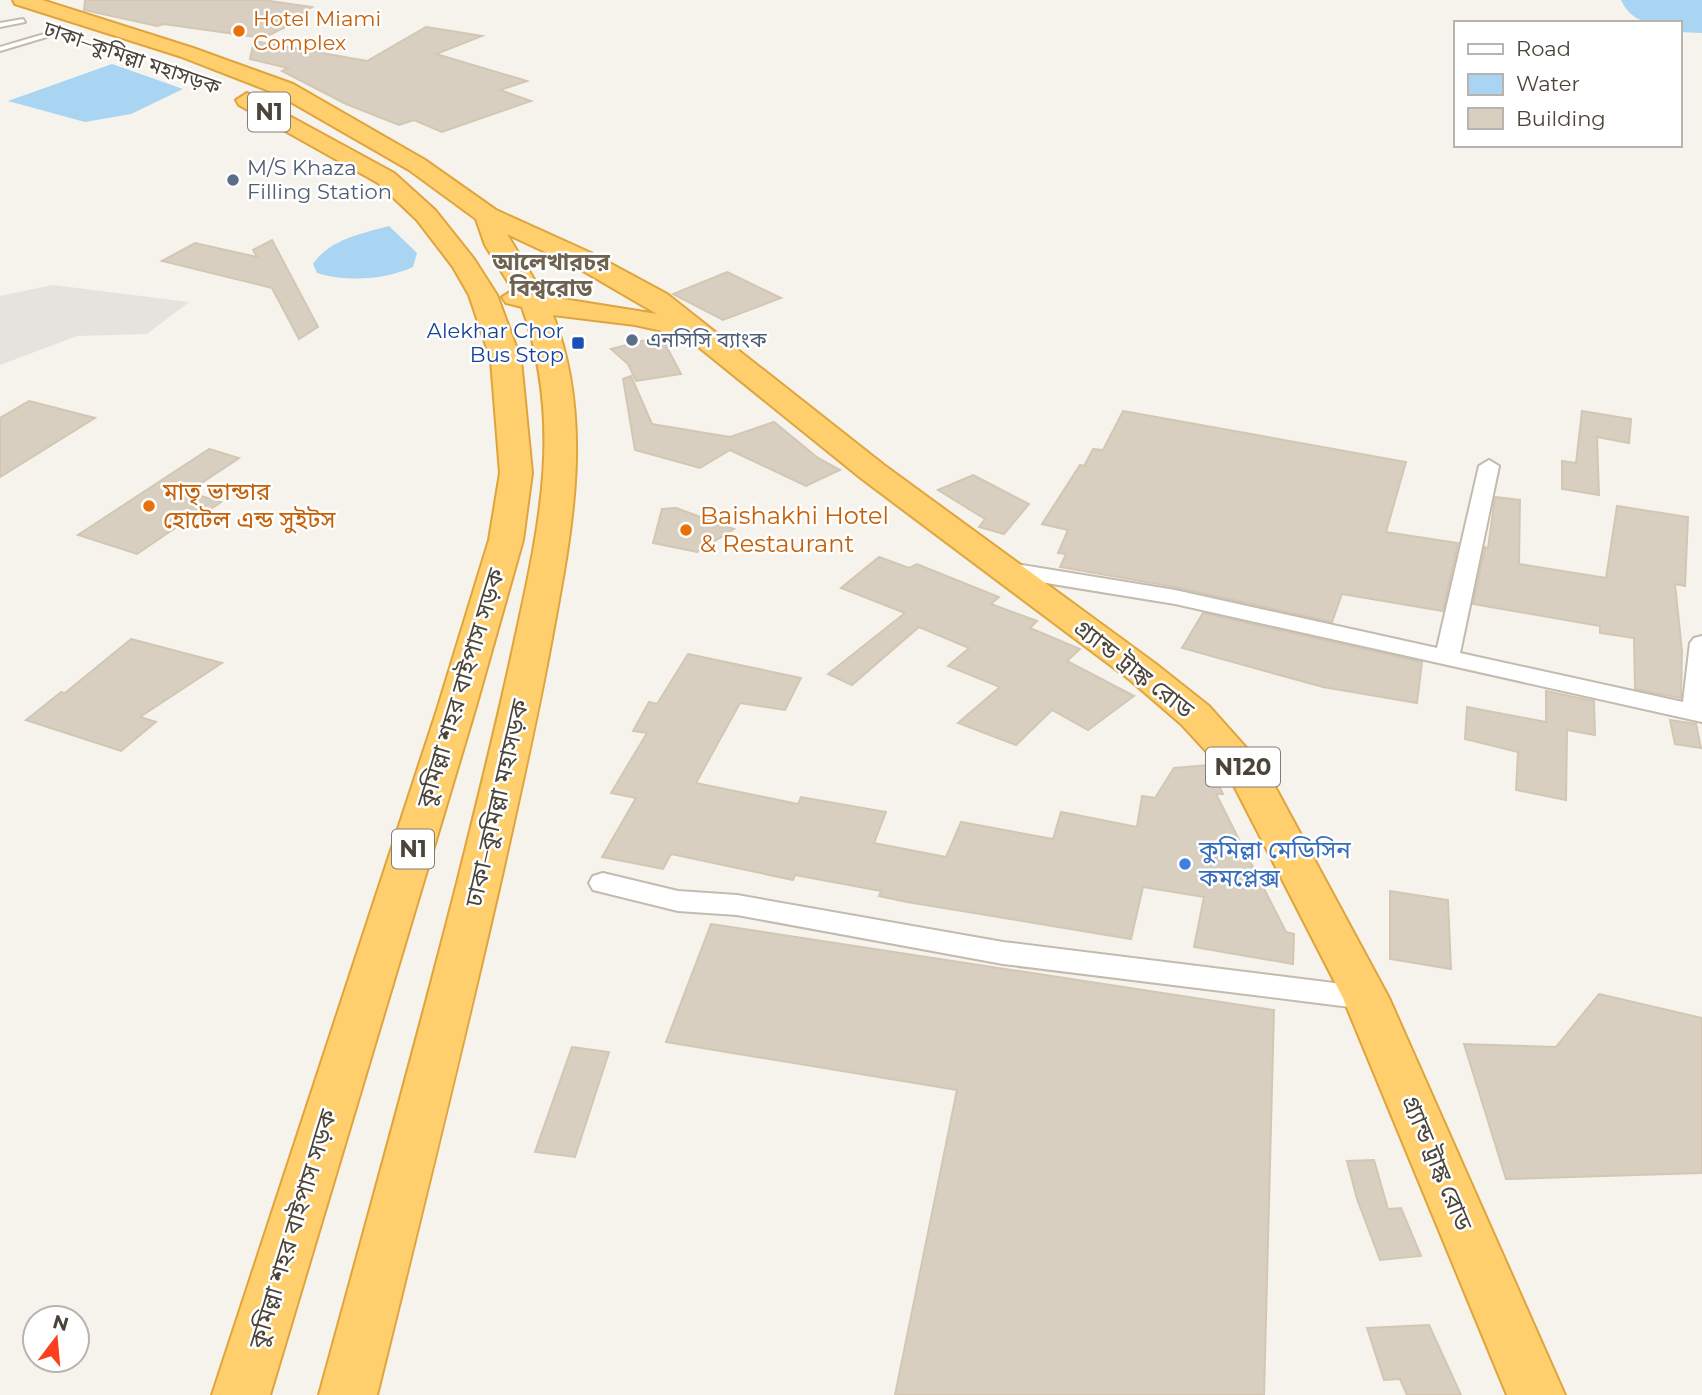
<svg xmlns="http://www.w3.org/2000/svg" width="1702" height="1395" font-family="Montserrat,'Noto Sans Bengali',sans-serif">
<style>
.industrial{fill:#e6e2dd}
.water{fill:#a9d4f2}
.building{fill:#d8cfc1;stroke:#d3c7b4;stroke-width:2}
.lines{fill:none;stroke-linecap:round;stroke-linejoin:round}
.lane-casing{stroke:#c2bbae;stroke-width:4}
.street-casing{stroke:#c2bbae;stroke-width:4}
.highway-casing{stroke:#e0a43c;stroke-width:4}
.lane{fill:#fff;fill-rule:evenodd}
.street{fill:#fff;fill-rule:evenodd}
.highway{fill:#ffcf6e;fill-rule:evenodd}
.food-dot{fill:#e8710a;stroke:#fff;stroke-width:2.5}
.service-dot{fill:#5c6f8a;stroke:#fff;stroke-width:2.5}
.transit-dot{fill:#1a4fb4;stroke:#fff;stroke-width:2.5}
.shop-dot{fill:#3f7fe0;stroke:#fff;stroke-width:2.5}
.labels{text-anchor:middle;stroke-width:5;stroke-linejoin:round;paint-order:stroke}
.far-food-label{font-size:21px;fill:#c56008;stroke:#fff;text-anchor:start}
.far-street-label{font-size:21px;fill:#4b4439;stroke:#fff}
.far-service-label{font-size:21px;fill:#4e5e75;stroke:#fff;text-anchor:start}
.far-transit-label{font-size:21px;fill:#164399;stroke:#fff;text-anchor:end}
.shield{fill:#fff;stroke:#817c74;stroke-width:2}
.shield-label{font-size:23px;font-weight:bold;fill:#4b4439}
.far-quarter-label{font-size:23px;font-weight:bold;fill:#6e6250;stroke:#fff}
.food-label{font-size:24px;fill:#c56008;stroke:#fff;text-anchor:start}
.street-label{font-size:24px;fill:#4b4439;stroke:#fff}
.shop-label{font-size:24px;fill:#366cbe;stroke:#fff;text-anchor:start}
</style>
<rect width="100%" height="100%" fill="#f6f3ec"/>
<polygon class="industrial" points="52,285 53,285 189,302 147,334 77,336 0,365 0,296"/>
<g class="water">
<path d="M1621,0H1702V33L1679,32V23C1654,23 1633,26 1621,0Z"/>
<polygon points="112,64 183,89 131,114 85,122 8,101"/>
<path d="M389,226L417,253L413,267C384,280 347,282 317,273L313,264C330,239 361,234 389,226Z"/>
</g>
<g class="building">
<polygon points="85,0 263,0 312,7 295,17 304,18 263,38 164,24 157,26 84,10"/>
<polygon points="426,27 482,36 436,54 527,81 500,90 531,101 442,132 414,120 399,125 346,104 282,71 288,68 250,59 254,41 367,61"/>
<polygon points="272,240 318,327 299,339 272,288 162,261 195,243 257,257 253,250"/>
<polygon points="727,272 781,298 723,320 673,294"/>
<polygon points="661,336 681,374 636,381 628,364 611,349"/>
<polygon points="631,376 652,424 730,437 774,422 818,458 840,470 806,486 730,450 700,468 635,450 623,379"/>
<polygon points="29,401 95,418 0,477 0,418"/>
<polygon points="1123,411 1406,462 1386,532 1458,543 1443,611 1342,594 1332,622 1175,587 1060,567 1066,554 1058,553 1068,530 1042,524 1080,465 1084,466 1093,449 1103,450"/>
<polygon points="1582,411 1631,419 1629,443 1597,437 1599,495 1562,489 1562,461 1576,463"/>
<polygon points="209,449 239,458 188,492 221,502 192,522 187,520 137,554 78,535"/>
<polygon points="973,475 1029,504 1004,534 979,527 985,519 938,490"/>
<polygon points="1495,497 1520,500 1519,564 1606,578 1617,506 1688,517 1685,586 1675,584 1682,651 1681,698 1635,689 1634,638 1600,633 1600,626 1473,604 1485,547 1488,548"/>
<polygon points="676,508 734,529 697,552 653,543 662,509"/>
<polygon points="879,557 909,568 917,564 999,597 991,604 1037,621 1030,628 1080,649 1067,661 1134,696 1088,730 1052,710 1016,745 958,723 1000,687 948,666 969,648 919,627 852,685 828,674 905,613 841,588"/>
<polygon points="1203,613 1422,662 1417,703 1323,687 1182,648"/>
<polygon points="131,639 222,663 140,717 156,722 121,751 26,720 61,692 65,693"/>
<polygon points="688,654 801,678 785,710 740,703 696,783 798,804 801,797 886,812 874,843 946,857 961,822 1053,839 1061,812 1137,827 1142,796 1155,798 1174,768 1209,765 1223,794 1216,794 1286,932 1294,934 1293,964 1194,947 1204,897 1143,887 1131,939 907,902 879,896 881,891 795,875 793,880 671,854 663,869 602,857 636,798 611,793 647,733 633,731 649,702 657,704"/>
<polygon points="1546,691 1594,701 1595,735 1567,730 1566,800 1516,790 1518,752 1465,739 1467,707 1546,722"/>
<polygon points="1670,720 1696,724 1701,748 1675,744"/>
<polygon points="1390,891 1448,900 1451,969 1390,959"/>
<polygon points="711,924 1274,1010 1264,1395 895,1395 957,1090 666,1042"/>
<polygon points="1599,994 1702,1018 1702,1173 1506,1179 1464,1044 1556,1047"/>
<polygon points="572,1047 609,1052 575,1157 535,1152"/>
<polygon points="1374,1160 1388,1209 1401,1208 1421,1256 1380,1260 1357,1199 1347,1161"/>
<polygon points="1429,1325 1461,1395 1407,1395 1400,1379 1384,1380 1367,1328"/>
</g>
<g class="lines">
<g class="lane-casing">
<g id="lane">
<polygon points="23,19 25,22 0,27 0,23"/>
<polygon points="58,30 60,33 0,51 0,47"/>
</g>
</g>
<g class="street-casing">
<g id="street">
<polygon points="1489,460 1499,466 1460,653 1683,702 1690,643 1694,638 1702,636 1702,722 1175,604 1003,576 992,569 1003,562 1175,590 1437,648 1479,466"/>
<polygon points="603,873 678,891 737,895 1003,942 1366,987 1377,990 1381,998 1377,1006 1366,1009 1003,964 737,915 678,911 593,890 589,883 593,876"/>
</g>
</g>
<g class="highway-casing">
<g id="highway">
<path d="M13,0H42L193,48L293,84L425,160L496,210L591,253L667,294L884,465L1156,664L1209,706L1266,770L1389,998L1565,1395H1507L1343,998L1229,776L1181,724L1130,680L862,479L685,336L635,325L553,315C594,421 572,530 552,638C538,716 520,794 503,871C463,1047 420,1221 377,1395H319C366,1223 414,1052 458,879C478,799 498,719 515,639C540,524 563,422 522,307L506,303L502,297L513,290L485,245L476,219L409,170L277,94L179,56L15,4ZM507,234L573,265L657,314L544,296Z"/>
<polygon points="247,93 394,173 435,210 474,259 497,295 521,360 532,473 523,540 475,710 270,1395 212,1395 437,710 489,540 500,473 491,360 469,295 453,267 417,220 378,183 239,105 236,100"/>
</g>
</g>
<use href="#lane" class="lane"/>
<use href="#street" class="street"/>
<use href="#highway" class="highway"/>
</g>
<g class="food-dot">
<circle cx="239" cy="31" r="7"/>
<circle cx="149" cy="506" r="7"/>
<circle cx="686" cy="530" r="7"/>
</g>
<g class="service-dot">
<circle cx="233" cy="180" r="7"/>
<circle cx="632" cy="340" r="7"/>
</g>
<rect class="transit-dot" x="571" y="336" width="14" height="14" rx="3.5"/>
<circle class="shop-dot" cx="1185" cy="864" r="7"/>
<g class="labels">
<g class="far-food-label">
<text x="253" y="26">Hotel Miami<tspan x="253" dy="24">Complex</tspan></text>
</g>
<g class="far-street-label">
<text transform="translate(132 58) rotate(19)" y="7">ঢাকা–কুমিল্লা মহাসড়ক</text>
</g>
<g class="far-service-label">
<text x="247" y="175">M/S Khaza<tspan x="247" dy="24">Filling Station</tspan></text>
<text x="646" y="347">এনসিসি ব্যাংক</text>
</g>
<g class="far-transit-label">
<text x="564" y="338">Alekhar Chor<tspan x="564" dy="24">Bus Stop</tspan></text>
</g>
<g class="shield">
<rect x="248" y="92.5" width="42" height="39" rx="5"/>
<rect x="1206" y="747.5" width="74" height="39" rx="5"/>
<rect x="392" y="829.5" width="42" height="39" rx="5"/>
</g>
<g class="shield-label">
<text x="269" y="120">N1</text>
<text x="1243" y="775">N120</text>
<text x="413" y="857">N1</text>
</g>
<g class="far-quarter-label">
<text x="551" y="270">আলেখারচর<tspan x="551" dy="26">বিশ্বরোড</tspan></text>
</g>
<g class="food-label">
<text x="163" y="500">মাতৃ ভান্ডার<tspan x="163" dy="28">হোটেল এন্ড সুইটস</tspan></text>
<text x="700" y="524">Baishakhi Hotel<tspan x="700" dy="28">&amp; Restaurant</tspan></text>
</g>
<g class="street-label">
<text transform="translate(1134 669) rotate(38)" y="8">গ্র্যান্ড ট্রাঙ্ক রোড</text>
<text transform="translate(461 688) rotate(-73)" y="8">কুমিল্লা শহর বাইপাস সড়ক</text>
<text transform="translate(497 803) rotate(-77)" y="8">ঢাকা–কুমিল্লা মহাসড়ক</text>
<text transform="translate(1437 1163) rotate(67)" y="8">গ্র্যান্ড ট্রাঙ্ক রোড</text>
<text transform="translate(293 1229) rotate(-73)" y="8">কুমিল্লা শহর বাইপাস সড়ক</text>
</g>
<g class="shop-label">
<text x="1199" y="858">কুমিল্লা মেডিসিন<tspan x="1199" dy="28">কমপ্লেক্স</tspan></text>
</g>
</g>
<rect x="1454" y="21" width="228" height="126" fill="#ffffff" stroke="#b7b4b0" stroke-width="2"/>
<rect x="1468" y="44" width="35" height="10" fill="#ffffff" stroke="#b7b4b0" stroke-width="2"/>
<text x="1516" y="56" font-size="21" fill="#4b4439">Road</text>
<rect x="1468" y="74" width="35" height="21" fill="#a9d4f2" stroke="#b7b4b0" stroke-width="2"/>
<text x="1516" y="91" font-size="21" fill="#4b4439">Water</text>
<rect x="1468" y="108" width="35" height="21" fill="#d8cfc1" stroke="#b7b4b0" stroke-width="2"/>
<text x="1516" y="126" font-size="21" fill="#4b4439">Building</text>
<g transform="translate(56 1339) rotate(16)"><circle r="33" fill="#ffffff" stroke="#b7b4b0" stroke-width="2"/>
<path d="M0-5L12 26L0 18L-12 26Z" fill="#fc3f1d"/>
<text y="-10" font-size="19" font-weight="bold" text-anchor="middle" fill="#4b4439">N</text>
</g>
</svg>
